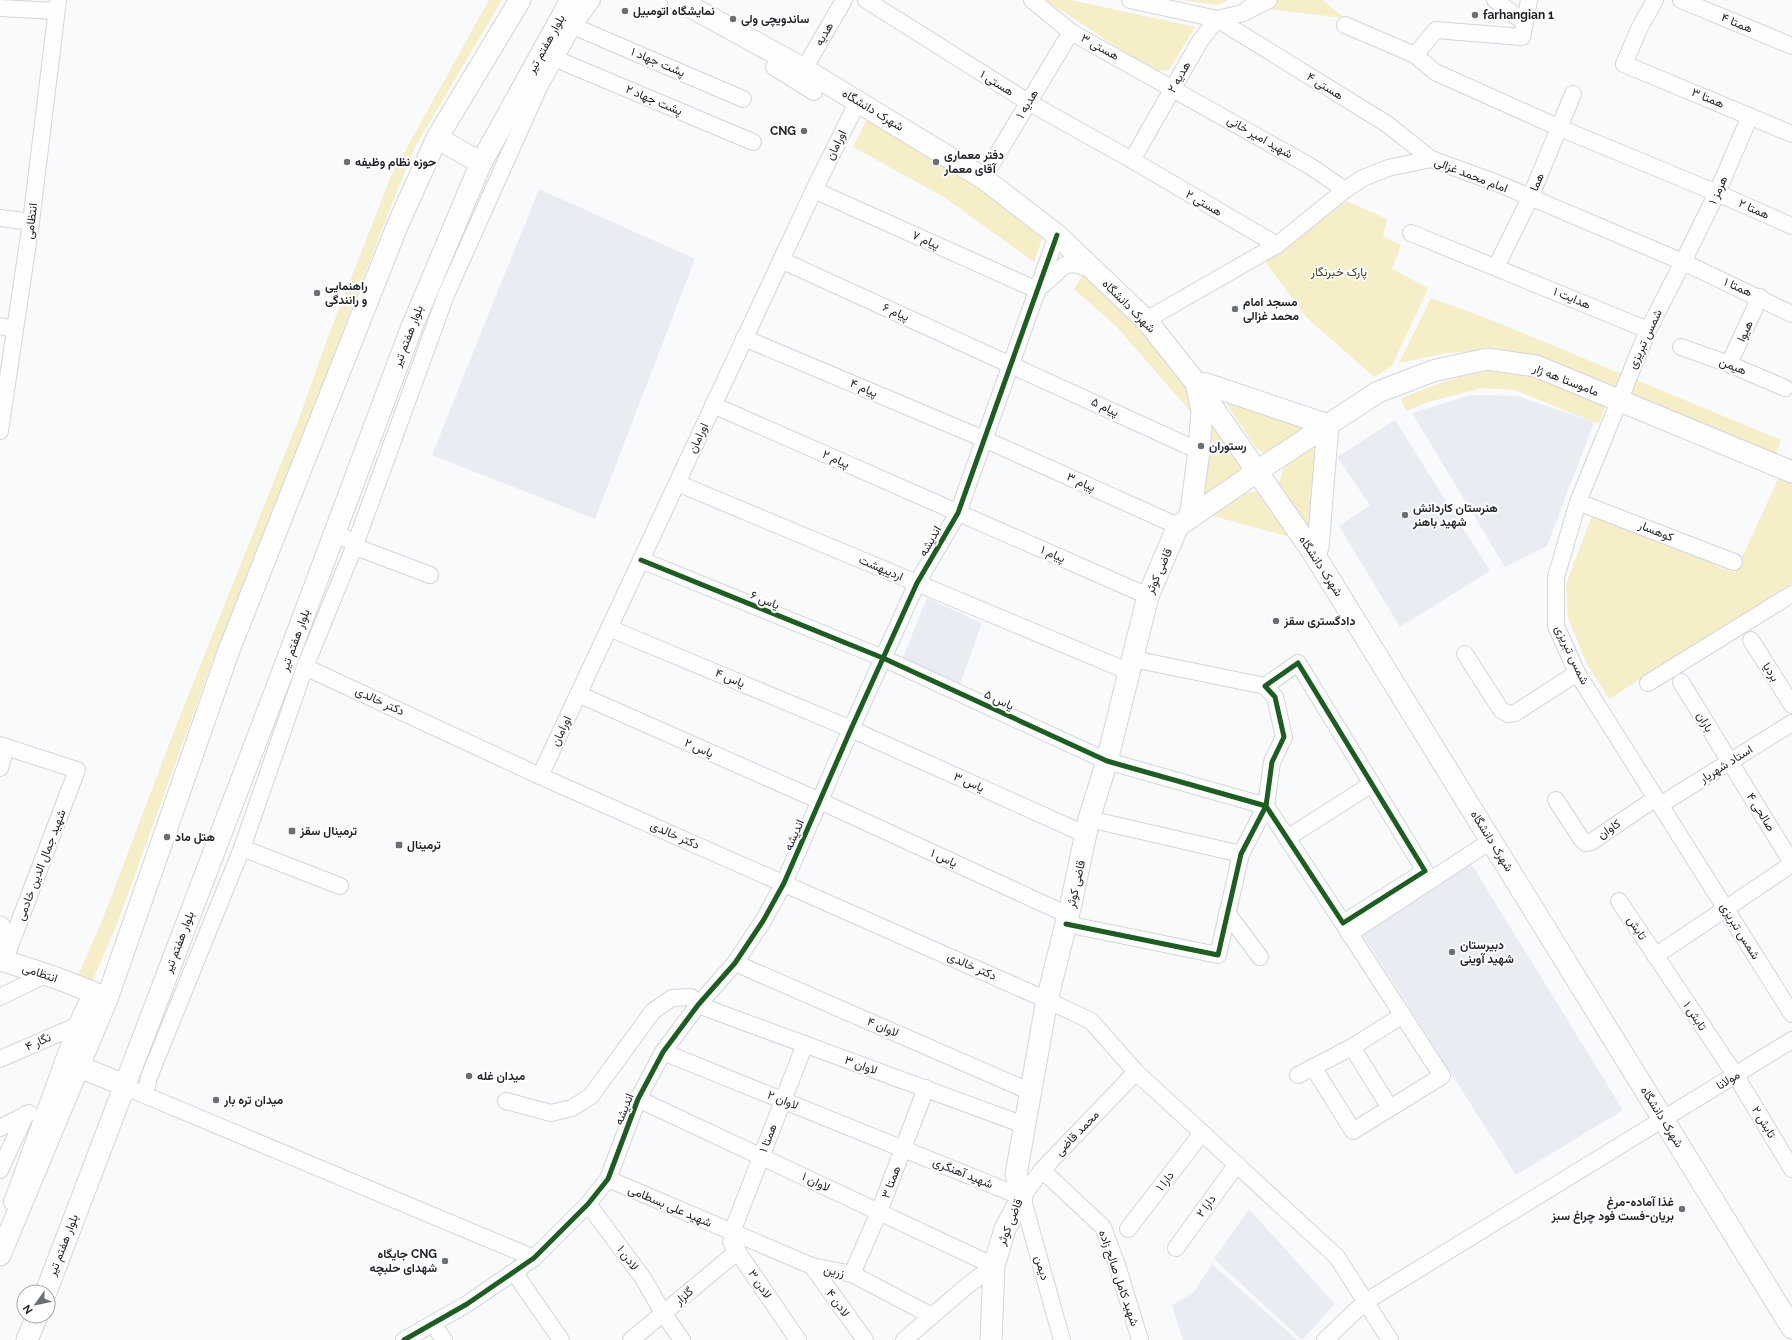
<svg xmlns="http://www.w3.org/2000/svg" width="1792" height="1340" font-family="Raleway,Vazirmatn,sans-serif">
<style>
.built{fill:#eaecf3}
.green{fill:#f5eec7}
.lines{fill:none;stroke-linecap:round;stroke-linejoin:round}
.minor-casing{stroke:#d3d5db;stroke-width:18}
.major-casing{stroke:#d3d5db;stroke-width:23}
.minor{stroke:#fefeff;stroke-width:16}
.major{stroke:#fefeff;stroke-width:21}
.cycleway-casing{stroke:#fff;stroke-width:8}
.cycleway{stroke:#1b5e20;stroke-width:5}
.poi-dot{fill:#6b6e73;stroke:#fff;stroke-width:1.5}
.labels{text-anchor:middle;stroke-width:4;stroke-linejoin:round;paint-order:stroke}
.poi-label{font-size:12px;font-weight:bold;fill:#1f2229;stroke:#fff;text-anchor:start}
.street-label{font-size:12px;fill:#1f2229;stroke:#fff}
.park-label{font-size:12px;fill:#443e1c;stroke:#fff}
</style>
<rect width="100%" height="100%" fill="#f9fafc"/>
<g class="built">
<polygon points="539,189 695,259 595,519 432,455"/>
<polygon points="1471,395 1517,396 1594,422 1547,546 1505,567 1412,413"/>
<polygon points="1395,420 1490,571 1400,627 1339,526 1370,505 1337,457"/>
<polygon points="927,598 982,623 959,687 902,660"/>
<polygon points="1470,862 1623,1110 1516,1175 1361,932"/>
<polygon points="1249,1209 1335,1304 1302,1340 1214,1259"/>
<polygon points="1212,1264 1297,1340 1183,1340 1172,1305 1193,1293"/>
</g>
<g class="green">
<polygon points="489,0 502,0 416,145 398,188 263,539 214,657 117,924 92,982 78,975 102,921 176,726 300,416 325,345 391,176"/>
<polygon points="1045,0 1071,0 1195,27 1169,70 1154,71"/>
<polygon points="1181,0 1229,0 1218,5"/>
<polygon points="1277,0 1323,0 1344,18 1268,9"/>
<polygon points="867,119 931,155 1005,204 1043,236 1034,262 944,197 853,147"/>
<polygon points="1347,201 1387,219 1383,236 1401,245 1392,269 1428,288 1392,366 1374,377 1306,317 1264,260"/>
<polygon points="1084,273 1095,279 1195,390 1196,418 1117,327 1074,289"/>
<polygon points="1431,298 1494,321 1781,440 1775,456 1483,351 1447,353 1399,363"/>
<path d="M1499,370L1532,374L1607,403L1599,423L1594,422L1515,390L1482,388L1428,402L1406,411L1401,399C1433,384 1463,374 1499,370Z"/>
<polygon points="1223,395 1312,424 1265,454 1257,449 1226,403"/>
<polygon points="1210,415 1243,463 1240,471 1201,499"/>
<polygon points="1320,441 1312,535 1279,483 1283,469 1298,454"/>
<polygon points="1779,477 1792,483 1792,583 1609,699 1586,662 1568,618 1566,584 1593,513 1735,573"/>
<polygon points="1254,491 1268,497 1297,539 1206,514 1242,494"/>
</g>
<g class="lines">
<g class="minor-casing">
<g id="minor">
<polyline points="866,0 1028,102 1132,160 1277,245"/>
<polyline points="1032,0 1071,32 1310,166 1345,190"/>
<polyline points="1130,0 1217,19 1387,124 1431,159"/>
<polyline points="1258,0 1243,13 1269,0"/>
<polyline points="1495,0 1525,23"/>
<polyline points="1655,0 1640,27 1624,64 1792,134"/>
<polyline points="1681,0 1792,46"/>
<polyline points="0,8 56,11"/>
<polyline points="1345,25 1415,55 1435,72 1560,128 1717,193 1792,226"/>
<polyline points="573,26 743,99"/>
<polyline points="1415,55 1436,30 1522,37 1529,0"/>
<polyline points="556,59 753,142"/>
<polyline points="774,67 814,92"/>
<polyline points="804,69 844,0"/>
<polyline points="1750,116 1717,193 1683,262 1648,330 1578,502 1556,577 1556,626 1577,673 1792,1014"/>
<polyline points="1132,160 1200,41 1217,19 1243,13"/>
<polyline points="983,178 1071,32"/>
<polyline points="814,190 1037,290 1065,265 1075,264 1092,270"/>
<polyline points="0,218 31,222"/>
<polyline points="1411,233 1648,330"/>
<polyline points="781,260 1199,451"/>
<polyline points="1496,267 1530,198 1573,94"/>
<polyline points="1146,320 1277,245 1345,190 1363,178 1388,168 1431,159 1497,183 1683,262 1792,314"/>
<polyline points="0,326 15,329"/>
<polyline points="744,338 984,439 1178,526"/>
<polyline points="1681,347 1729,364 1785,388"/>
<polyline points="1729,364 1760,297"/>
<polyline points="713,405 1148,596"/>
<polyline points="0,431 31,222 58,0"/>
<polyline points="677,483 1130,672"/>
<polyline points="1578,502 1734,562"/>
<polyline points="335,531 361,549 430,575"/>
<polyline points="641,560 883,658 1107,761 1266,806 1343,923 1425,871 1298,663 1265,686 1275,697 1284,737 1272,762 1266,806 1241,854 1218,955 1066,924"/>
<polyline points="609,628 851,729 1087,835"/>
<polyline points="1751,640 1792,705"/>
<polyline points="1465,654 1501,710 1508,714 1515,713 1577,673"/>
<polyline points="1133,659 1265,686"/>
<polyline points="305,667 540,776 1047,1000 1091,1021 1136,1072 1337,1257 1390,1340"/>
<polyline points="1681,682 1792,863"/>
<polyline points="1648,683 1792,594"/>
<polyline points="578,694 820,801 1068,915"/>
<polyline points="0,745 77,770 5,959"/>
<polyline points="0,768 6,747"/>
<polyline points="540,776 814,190 858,101"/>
<polyline points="1556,800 1582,840 1586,843 1591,842 1656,798"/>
<polyline points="1660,805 1792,723"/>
<polyline points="1089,819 1241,854"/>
<polyline points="1287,838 1372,784"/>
<polyline points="242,848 340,886"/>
<polyline points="1619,901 1736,1076 1792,1169"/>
<polyline points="1227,913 1260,957"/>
<polyline points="1349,934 1492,840"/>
<polyline points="1655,956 1792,864"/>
<polyline points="735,963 1031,1092"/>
<polyline points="0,997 47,974"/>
<polyline points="1352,1047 1390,1108"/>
<polyline points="663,1052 1022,1197"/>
<polyline points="0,1059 76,1026"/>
<polyline points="1313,1067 1353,1131 1442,1076 1343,923"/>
<polyline points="1298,1075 1352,1047 1403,1015"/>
<polyline points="135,1091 534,1258"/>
<polyline points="145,1095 149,1077 242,848 305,667 355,545 446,295 540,85 573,26 592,0"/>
<polyline points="638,1099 994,1266 968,1285 904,1340"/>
<polyline points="506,1101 551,1113 572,1108 591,1096 653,1011 672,998 691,997 698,1005 1024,1125"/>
<polyline points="0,1128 29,1113"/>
<polyline points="0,1170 26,1114"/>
<polyline points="1042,1170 1103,1227 1117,1265 1140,1340"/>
<polyline points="608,1179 812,1266 852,1274 932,1316"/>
<polyline points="1022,1197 1042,1170 1136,1072"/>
<polyline points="1022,1197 1062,1340"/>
<polyline points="12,1202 76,1026 92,992"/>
<polyline points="588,1204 643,1278 663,1313 682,1340"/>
<polyline points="1128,1229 1202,1133"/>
<polyline points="732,1232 805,1044"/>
<polyline points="731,1242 798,1340"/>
<polyline points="1176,1248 1237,1164"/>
<polyline points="812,1266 865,1340"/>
<polyline points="514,1272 561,1340"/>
<polyline points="852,1274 879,1212 926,1088"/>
<polyline points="433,1324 444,1340"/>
<polyline points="404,1340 467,1304 534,1258 588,1204 608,1179 638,1099 663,1052 698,1005 735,963 763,921 784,883 851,729 917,583 958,513 1057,235"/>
<polyline points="631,1340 738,1251"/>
<polyline points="1325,1340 1365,1302 1792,1040"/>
</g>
</g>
<g class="major-casing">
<g id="major">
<polyline points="678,0 804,69 983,178 1057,235 1147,321 1196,383 1314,554 1792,1328"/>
<polyline points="437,138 481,163"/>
<polyline points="1190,518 1199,451 1202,410 1196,383 1206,384 1328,425 1318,547 1314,554"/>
<path d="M0,927L4,961C39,972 74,983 107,999"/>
<polyline points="80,1067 124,1085"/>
<polyline points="0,1255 107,999 229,650 398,224 437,138 520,0"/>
<polyline points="46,1292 283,671 411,329 481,163 571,0"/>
<polyline points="27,1340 37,1316"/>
<polyline points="991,1340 994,1266 1005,1229 1022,1197 1016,1174 1047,1000 1071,904 1089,819 1107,761 1148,596 1178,526 1265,466 1378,392 1433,371 1487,359 1536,366 1792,472"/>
</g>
</g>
<use href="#minor" class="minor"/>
<use href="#major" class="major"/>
<g class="cycleway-casing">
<g id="cycleway">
<polyline points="641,560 883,658 1107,761 1266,806 1343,923 1425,871 1298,663 1265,686 1275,697 1284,737 1272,762 1266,806 1241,854 1218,955 1066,924"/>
<polyline points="404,1340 467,1304 534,1258 588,1204 608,1179 638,1099 663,1052 698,1005 735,963 763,921 784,883 851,729 917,583 958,513 1057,235"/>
</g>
</g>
<use href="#cycleway" class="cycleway"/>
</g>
<g class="poi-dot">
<circle cx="625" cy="11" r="4"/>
<circle cx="1475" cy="15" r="4"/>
<circle cx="733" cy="19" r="4"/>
<circle cx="804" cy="131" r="4"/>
<circle cx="347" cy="162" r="4"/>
<circle cx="936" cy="162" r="4"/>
<circle cx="317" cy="293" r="4"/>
<circle cx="1235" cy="309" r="4"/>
<circle cx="1201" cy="446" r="4"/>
<circle cx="1405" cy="515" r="4"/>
<circle cx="1276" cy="621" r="4"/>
<rect x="288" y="827" width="8" height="8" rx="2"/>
<circle cx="167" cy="837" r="4"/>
<rect x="395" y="841" width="8" height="8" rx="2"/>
<circle cx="1452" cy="952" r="4"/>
<circle cx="469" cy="1076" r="4"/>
<circle cx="216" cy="1100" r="4"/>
<circle cx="1682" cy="1209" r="4"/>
<circle cx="445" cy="1261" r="4"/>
</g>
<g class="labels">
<g class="poi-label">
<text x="633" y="15">نمایشگاه اتومبیل</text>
<text x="1483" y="19">farhangian 1</text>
<text x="741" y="23">ساندویچی ولی</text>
<text x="796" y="135" text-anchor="end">CNG</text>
<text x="944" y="159">دفتر معماری<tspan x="944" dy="14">آقای معمار</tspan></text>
<text x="355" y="166">حوزه نظام وظیفه</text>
<text x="325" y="290">راهنمایی<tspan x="325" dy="14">و رانندگی</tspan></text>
<text x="1243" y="306">مسجد امام<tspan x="1243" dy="14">محمد غزالی</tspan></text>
<text x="1209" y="450">رستوران</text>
<text x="1413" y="512">هنرستان کاردانش<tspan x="1413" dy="14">شهید باهنر</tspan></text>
<text x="1284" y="625">دادگستری سقز</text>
<text x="300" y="835">ترمینال سقز</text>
<text x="175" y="841">هتل ماد</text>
<text x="407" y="849">ترمینال</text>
<text x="1460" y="949">دبیرستان<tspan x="1460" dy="14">شهید آوینی</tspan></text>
<text x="477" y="1080">میدان غله</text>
<text x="224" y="1104">میدان تره بار</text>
<text x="1674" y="1206" text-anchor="end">غذا آماده-مرغ<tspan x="1674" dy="14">بریان-فست فود چراغ سبز</tspan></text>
<text x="437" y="1258" text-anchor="end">جایگاه CNG<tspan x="437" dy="14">شهدای حلبچه</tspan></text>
</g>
<g class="street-label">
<text transform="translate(1737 23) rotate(23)" y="4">همتا ۴</text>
<text transform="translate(824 34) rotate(-60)" y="4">هدیه</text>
<text transform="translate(546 44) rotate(-61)" y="4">بلوار هفتم تیر</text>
<text transform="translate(1100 47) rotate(29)" y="4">هستی ۳</text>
<text transform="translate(658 62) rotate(23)" y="4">پشت جهاد ۱</text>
<text transform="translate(1179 77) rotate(-60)" y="4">هدیه ۲</text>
<text transform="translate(997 83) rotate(32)" y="4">هستی ۱</text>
<text transform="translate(1325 86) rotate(32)" y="4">هستی ۴</text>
<text transform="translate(1708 98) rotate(22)" y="4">همتا ۳</text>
<text transform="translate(654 100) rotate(23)" y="4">پشت جهاد ۲</text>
<text transform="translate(1027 104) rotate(-59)" y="4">هدیه ۱</text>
<text transform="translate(873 110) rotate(31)" y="4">شهرک دانشگاه</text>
<text transform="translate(1260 137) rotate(30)" y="4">شهید امیر خانی</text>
<text transform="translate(836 145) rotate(-64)" y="4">اورامان</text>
<text transform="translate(1471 175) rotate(21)" y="4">امام محمد غزالی</text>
<text transform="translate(1537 182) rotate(-67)" y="4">هما</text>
<text transform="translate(1718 190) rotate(-66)" y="4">هرمز ۱</text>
<text transform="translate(1204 203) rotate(30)" y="4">هستی ۲</text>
<text transform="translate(1754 209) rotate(24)" y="4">همتا ۲</text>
<text transform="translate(31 221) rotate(-83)" y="4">انتظامی</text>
<text transform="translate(926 240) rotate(24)" y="4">پیام ۷</text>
<text transform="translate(1738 287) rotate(24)" y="4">همتا ۱</text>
<text transform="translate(1572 298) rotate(22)" y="4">هدایت ۱</text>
<text transform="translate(1129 306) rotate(45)" y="4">شهرک دانشگاه</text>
<text transform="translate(896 312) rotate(24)" y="4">پیام ۶</text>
<text transform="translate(1745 331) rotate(-65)" y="4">هیوا</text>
<text transform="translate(408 336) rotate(-69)" y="4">بلوار هفتم تیر</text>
<text transform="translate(1645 339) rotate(-65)" y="4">شمس تبریزی</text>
<text transform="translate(1733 366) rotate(22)" y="4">هیمن</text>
<text transform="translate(1566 380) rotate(21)" y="4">ماموستا هه ژار</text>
<text transform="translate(864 388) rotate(23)" y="4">پیام ۴</text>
<text transform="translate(1105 407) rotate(25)" y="4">پیام ۵</text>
<text transform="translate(698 438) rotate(-65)" y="4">اورامان</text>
<text transform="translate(836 459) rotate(24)" y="4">پیام ۲</text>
<text transform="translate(1081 482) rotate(24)" y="4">پیام ۳</text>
<text transform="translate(1656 531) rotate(22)" y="4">کوهسار</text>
<text transform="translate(930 541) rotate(-60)" y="4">اندیشه</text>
<text transform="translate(1053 554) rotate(24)" y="4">پیام ۱</text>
<text transform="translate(1321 566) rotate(57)" y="4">شهرک دانشگاه</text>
<text transform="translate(881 568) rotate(23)" y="4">اردیبهشت</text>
<text transform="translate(1159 571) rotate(-66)" y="4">قاضی کوثر</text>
<text transform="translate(765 600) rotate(22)" y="4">یاس ۶</text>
<text transform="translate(295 640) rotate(-70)" y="4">بلوار هفتم تیر</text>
<text transform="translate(1572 655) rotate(65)" y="4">شمس تبریزی</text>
<text transform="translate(1771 672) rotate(58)" y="4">بردیا</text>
<text transform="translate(730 678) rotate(23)" y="4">یاس ۴</text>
<text transform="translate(999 700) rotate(25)" y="4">یاس ۵</text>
<text transform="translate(380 701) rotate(25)" y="4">دکتر خالدی</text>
<text transform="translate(1705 722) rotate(59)" y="4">باران</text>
<text transform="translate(561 731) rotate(-65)" y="4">اورامان</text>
<text transform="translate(699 748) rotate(24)" y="4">یاس ۲</text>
<text transform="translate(1726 764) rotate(-32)" y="4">استاد شهریار</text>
<text transform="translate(969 782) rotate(24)" y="4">یاس ۳</text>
<text transform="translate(1761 812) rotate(58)" y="4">صالحی ۴</text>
<text transform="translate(1609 829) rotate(-34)" y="4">کاوان</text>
<text transform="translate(675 835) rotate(24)" y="4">دکتر خالدی</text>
<text transform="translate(794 835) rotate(-66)" y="4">اندیشه</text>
<text transform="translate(1492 841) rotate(58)" y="4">شهرک دانشگاه</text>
<text transform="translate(944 858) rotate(25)" y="4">یاس ۱</text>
<text transform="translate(41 865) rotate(-69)" y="4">شهید جمال الدین خادمی</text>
<text transform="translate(1076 884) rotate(-77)" y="4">قاضی کوثر</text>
<text transform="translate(1637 928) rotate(57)" y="4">تابش</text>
<text transform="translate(1740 931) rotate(58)" y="4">شمس تبریزی</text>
<text transform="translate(179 942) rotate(-69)" y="4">بلوار هفتم تیر</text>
<text transform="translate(972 966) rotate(24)" y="4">دکتر خالدی</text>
<text transform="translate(40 973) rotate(19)" y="4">انتظامی</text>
<text transform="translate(1695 1016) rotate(56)" y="4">تابش ۱</text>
<text transform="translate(883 1027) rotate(23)" y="4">لاوان ۴</text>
<text transform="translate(38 1042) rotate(-24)" y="4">نگار ۴</text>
<text transform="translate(861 1065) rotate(20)" y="4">لاوان ۳</text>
<text transform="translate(1728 1080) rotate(-32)" y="4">مولانا</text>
<text transform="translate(783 1100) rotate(22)" y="4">لاوان ۲</text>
<text transform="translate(624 1109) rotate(-68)" y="4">اندیشه</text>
<text transform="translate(1662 1117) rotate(58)" y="4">شهرک دانشگاه</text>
<text transform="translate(1764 1122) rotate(59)" y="4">تابش ۲</text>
<text transform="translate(1077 1133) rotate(-46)" y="4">محمد قاضی</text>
<text transform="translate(768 1138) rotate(-69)" y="4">همتا ۱</text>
<text transform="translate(963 1173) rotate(22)" y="4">شهید آهنگری</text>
<text transform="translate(1165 1181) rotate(-52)" y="4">دارا ۱</text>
<text transform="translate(816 1182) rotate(25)" y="4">لاوان ۱</text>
<text transform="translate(891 1182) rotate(-69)" y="4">همتا ۳</text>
<text transform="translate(670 1206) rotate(23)" y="4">شهید علی بسطامی</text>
<text transform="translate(1206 1206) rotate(-54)" y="4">دارا ۲</text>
<text transform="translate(1010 1222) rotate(-68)" y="4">قاضی کوثر</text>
<text transform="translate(63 1245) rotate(-69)" y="4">بلوار هفتم تیر</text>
<text transform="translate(628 1258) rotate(54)" y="4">لادن ۱</text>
<text transform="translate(1042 1268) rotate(74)" y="4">دیمن</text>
<text transform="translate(834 1271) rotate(11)" y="4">زرین</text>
<text transform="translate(1119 1278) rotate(71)" y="4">شهید کامل صالح زاده</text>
<text transform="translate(760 1284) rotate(56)" y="4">لادن ۳</text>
<text transform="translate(684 1296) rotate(-40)" y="4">گلزار</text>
<text transform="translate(838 1303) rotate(54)" y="4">لادن ۴</text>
</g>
<g class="park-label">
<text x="1339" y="276">پارک خبرنگار</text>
</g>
</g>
<g transform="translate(36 1304) rotate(237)"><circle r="19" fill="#ffffff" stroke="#a5a7a9"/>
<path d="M0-3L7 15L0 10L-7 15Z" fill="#6b6e73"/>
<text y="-6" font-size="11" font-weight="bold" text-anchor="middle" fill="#1f2229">N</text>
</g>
</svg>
